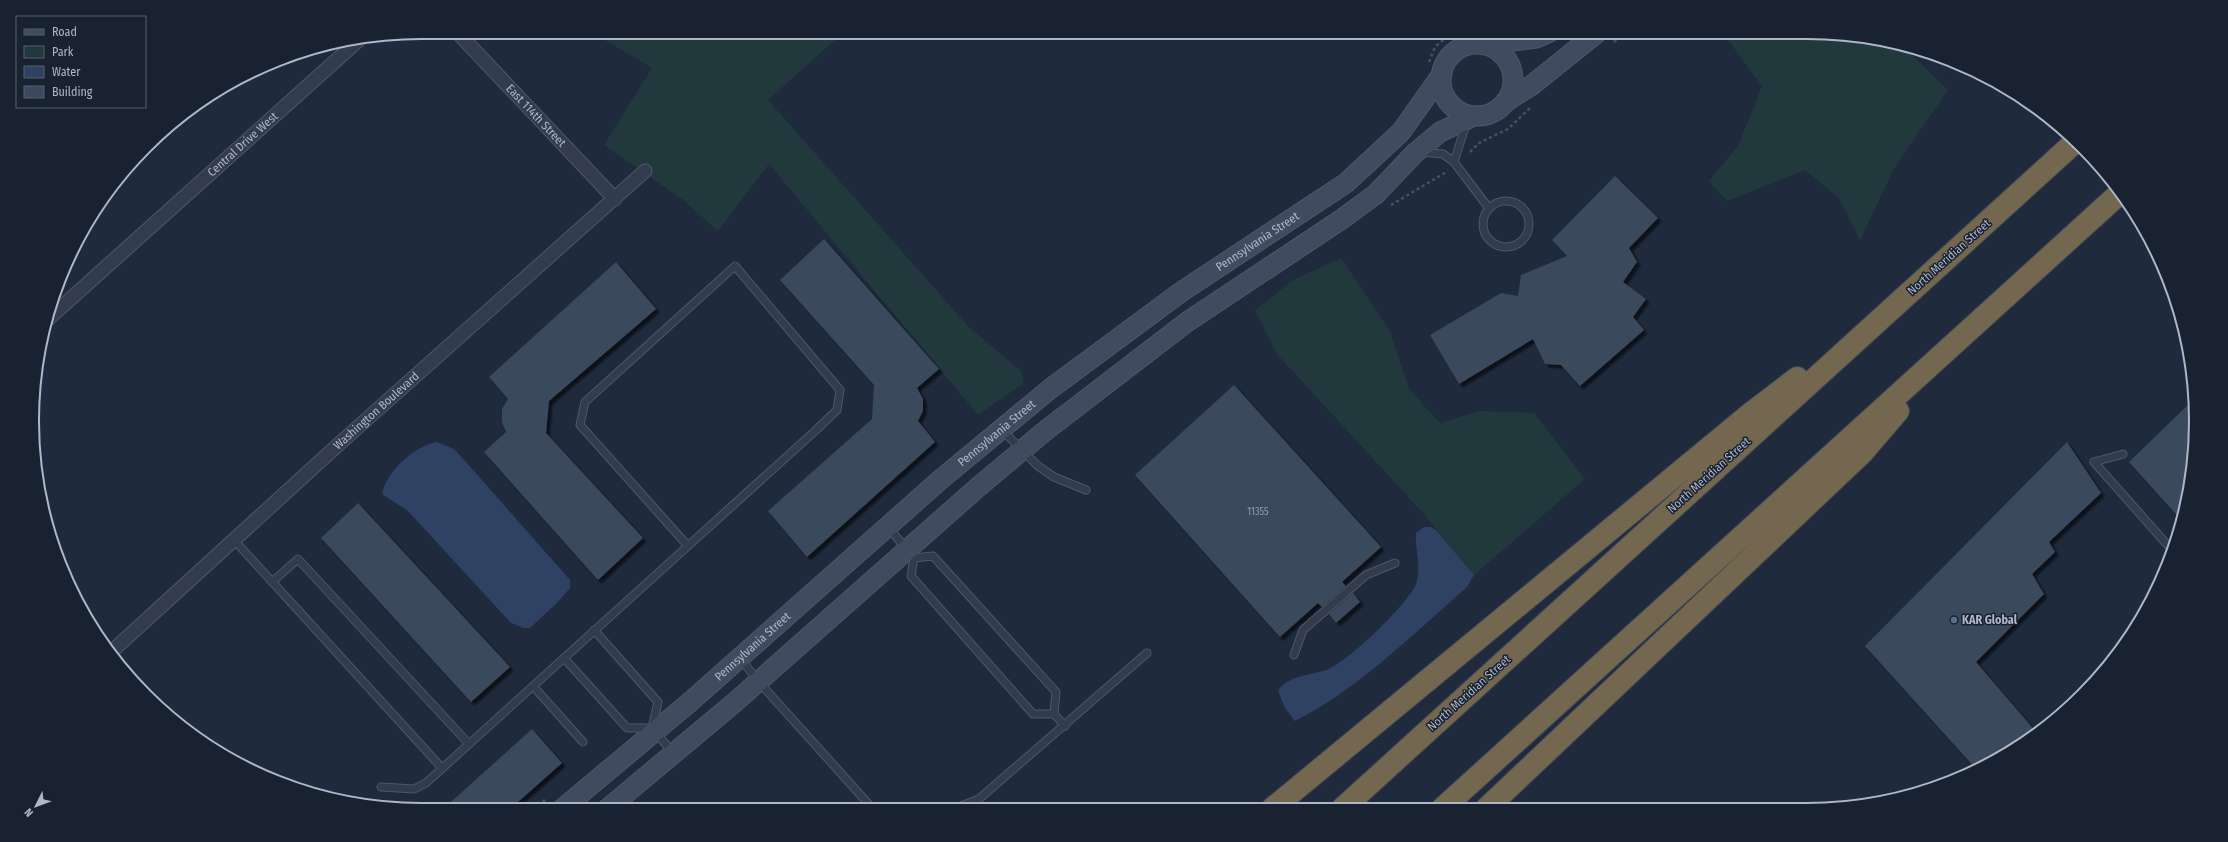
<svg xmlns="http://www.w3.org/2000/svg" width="2228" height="842" font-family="'Fira Sans Condensed',sans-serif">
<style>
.green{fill:#21393d}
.water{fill:#2f4264}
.building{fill:#3b485d;filter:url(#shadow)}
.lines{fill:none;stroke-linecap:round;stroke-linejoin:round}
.lane-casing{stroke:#4e5767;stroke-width:9}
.street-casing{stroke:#4e5767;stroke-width:15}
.secondary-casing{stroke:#4e5767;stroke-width:21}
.highway-casing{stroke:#3b4454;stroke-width:24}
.path{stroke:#3f565b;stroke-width:2.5;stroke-dasharray:3 3;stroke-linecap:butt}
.lane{stroke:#333c4c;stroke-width:7}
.street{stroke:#333c4c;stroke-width:13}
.secondary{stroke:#414b60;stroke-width:19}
.highway{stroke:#73674f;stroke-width:22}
.service-dot{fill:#5c6f8a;stroke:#192231;stroke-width:1.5}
.labels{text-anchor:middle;stroke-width:3;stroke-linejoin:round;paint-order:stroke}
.number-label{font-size:10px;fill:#919bae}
.street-label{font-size:12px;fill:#aeb7c9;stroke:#192231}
.poi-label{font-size:12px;font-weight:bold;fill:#aeb7c9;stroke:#192231;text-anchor:start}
.rim{fill:none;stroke:#aeb7c9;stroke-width:2}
</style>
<defs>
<filter id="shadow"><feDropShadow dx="3.5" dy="3.5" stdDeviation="1" flood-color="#0009"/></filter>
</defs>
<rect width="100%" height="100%" fill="#1f2a3d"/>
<g class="green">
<polygon points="591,32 844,32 768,100 968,326 1022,372 1024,383 978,415 769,164 718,231 683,200 604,145 652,68"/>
<polygon points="1722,32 1807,32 1902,45 1948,90 1893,170 1860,241 1839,198 1805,170 1727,201 1709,181 1738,146 1762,86"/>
<polygon points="1341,258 1390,331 1409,389 1440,423 1480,411 1534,413 1585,479 1474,575 1421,511 1276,353 1255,310 1293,280"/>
</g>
<g class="water">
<path d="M436,442L454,449L466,462L570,580V588L558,602L530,628H524L511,623L408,511L382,494C387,471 413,447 436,442Z"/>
<path d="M1424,527H1431L1437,531L1474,575L1467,587C1413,634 1360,688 1295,721L1285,708L1278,691C1286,676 1311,675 1326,670C1346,664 1408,604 1416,584C1422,568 1415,549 1416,533Z"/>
</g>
<g class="building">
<polygon points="1615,176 1658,218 1629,248 1637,262 1623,282 1646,299 1633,317 1644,330 1580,386 1561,365 1545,364 1533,339 1459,384 1430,335 1501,293 1518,296 1521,275 1567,256 1552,240"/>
<polygon points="824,239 939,369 917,388 923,399 923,411 918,421 935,442 807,557 768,511 872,419 874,385 780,280"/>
<polygon points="616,262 656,309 549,401 546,433 643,538 598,580 484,452 506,432 502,422 502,409 508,399 489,377"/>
<polygon points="1234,385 1381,547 1342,582 1346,586 1322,607 1318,603 1280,637 1135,475"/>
<polygon points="2194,399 2195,447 2183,522 2129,462"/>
<polygon points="2067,442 2101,493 2049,542 2055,552 2032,574 2044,594 1976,662 2036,732 1977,770 1865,646"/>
<polygon points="358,503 510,667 471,702 321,538"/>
<polygon points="1353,593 1360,602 1336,623 1329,614"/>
<polygon points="532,729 562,763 509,810 442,810"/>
</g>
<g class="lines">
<g class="lane-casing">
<g id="lane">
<polyline points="1422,152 1443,154 1454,162 1488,207"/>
<polyline points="1454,162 1466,124"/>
<circle cx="1506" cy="224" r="23"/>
<polyline points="1001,429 1038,466 1054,477 1086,490"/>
<polyline points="2123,454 2094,462 2171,549"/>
<polyline points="888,527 914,558 911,576 1033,714 1054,714 1065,726"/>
<polyline points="234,540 442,768"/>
<polyline points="914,558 933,556 1056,692 1054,714"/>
<polyline points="272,582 298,559 469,744"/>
<polyline points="594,630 658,702 652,728"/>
<polyline points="1294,655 1303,630 1366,575 1395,563"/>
<polyline points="564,658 627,728 652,728 673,753"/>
<polyline points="740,658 758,681 873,809"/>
<polyline points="533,686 583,742"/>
<polyline points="381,787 414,789 426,783 815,431 837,410 840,390 735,266 585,402 580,425 688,546"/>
<polyline points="953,809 979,799 1147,653"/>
</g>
</g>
<g class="street-casing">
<g id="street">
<path id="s1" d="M457,32L615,199"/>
<path id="s2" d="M47,320L361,38"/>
<path id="s3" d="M110,653L339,444L645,171"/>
</g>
</g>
<g class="secondary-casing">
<g id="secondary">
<circle cx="1477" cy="80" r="36"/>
<polyline points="1485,45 1536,38 1550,32"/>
<polyline points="1505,102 1532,85 1598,32"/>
<path id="s4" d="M561,810L690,702L940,480L1050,389L1181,292L1346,183L1401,132L1442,74"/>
<polyline points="606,810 734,703 977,488 1045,431 1187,322 1342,219 1376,194 1415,153 1440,132 1474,116"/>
</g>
</g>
<g class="highway-casing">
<g id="highway">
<polyline points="1273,808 1750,414 1797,378"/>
<polyline points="1343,808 2075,142"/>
<polyline points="1443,808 2120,193"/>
<polyline points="1487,808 1862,453 1898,411"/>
</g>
</g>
<g class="path">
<polyline points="1614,42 1625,32"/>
<polyline points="1429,62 1435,47 1453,32"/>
<polyline points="1470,152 1479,143 1508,129 1530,108"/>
<polyline points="1391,205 1448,171"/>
<polyline points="534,810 547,798"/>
</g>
<use href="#lane" class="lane"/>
<use href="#street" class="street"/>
<use href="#secondary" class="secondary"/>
<use href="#highway" class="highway"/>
</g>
<circle class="service-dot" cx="1954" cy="620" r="4"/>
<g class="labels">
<g class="number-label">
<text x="1258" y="515">11355</text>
</g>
<g class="street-label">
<text dy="4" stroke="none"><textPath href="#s1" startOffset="115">East 114th Street</textPath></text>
<text dy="4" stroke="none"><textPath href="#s2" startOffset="263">Central Drive West</textPath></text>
<text dy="4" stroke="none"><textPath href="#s4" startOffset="900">Pennsylvania Street</textPath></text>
<text transform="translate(1949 257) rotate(-42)" y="4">North Meridian Street</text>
<text dy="4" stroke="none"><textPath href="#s3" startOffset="360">Washington Boulevard</textPath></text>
<text dy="4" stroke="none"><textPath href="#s4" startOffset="576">Pennsylvania Street</textPath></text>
<text transform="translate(1709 475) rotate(-42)" y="4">North Meridian Street</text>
<text dy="4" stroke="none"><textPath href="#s4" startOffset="252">Pennsylvania Street</textPath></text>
<text transform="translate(1469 693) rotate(-42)" y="4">North Meridian Street</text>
</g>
<g class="poi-label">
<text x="1962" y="624">KAR Global</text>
</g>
</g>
<path d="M0 0H2228V842H0ZM421 39H1807A382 382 0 0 1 2189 421V421A382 382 0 0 1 1807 803H421A382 382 0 0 1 39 421V421A382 382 0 0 1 421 39Z" fill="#192231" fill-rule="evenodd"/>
<path class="rim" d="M421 39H1807A382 382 0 0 1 2189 421V421A382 382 0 0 1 1807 803H421A382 382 0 0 1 39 421V421A382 382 0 0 1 421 39Z"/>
<rect x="16" y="16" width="130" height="92" fill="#192231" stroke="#555e6e"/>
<rect x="24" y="29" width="20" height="6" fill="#414b60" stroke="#555e6e"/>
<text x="52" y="36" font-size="12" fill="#aeb7c9">Road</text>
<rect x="24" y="46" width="20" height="12" fill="#21393d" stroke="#555e6e"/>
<text x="52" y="56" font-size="12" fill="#aeb7c9">Park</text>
<rect x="24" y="66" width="20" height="12" fill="#2f4264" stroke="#555e6e"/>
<text x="52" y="76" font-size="12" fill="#aeb7c9">Water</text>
<rect x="24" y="86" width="20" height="12" fill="#3b485d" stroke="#555e6e"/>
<text x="52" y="96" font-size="12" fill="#aeb7c9">Building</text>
<g transform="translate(36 806) rotate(228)" stroke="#192231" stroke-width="3" paint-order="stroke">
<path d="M0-3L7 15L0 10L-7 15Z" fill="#aeb7c9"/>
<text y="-6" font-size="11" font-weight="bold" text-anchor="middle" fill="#aeb7c9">N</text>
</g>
</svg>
